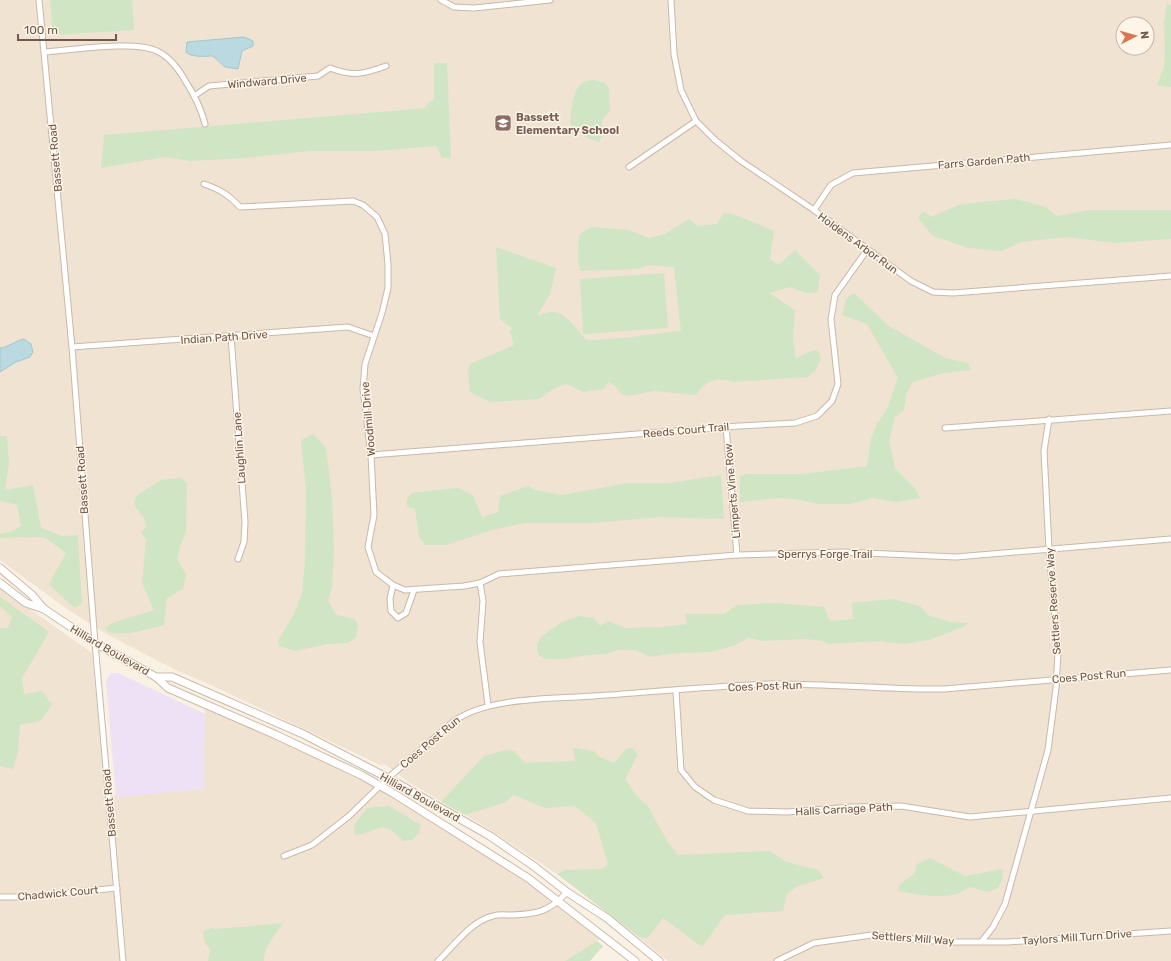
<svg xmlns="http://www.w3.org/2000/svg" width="1171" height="961" font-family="Rubik,sans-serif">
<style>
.residential{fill:#f0e3d2;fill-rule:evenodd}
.education{fill:#eee0f5}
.green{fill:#d0e5c3}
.water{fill:#bad9e0;stroke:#a1c8d1}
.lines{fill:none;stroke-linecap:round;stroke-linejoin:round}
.street-casing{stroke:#c8b9ab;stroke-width:7}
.secondary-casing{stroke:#cdbbab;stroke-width:9}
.street{stroke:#fff;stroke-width:5}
.secondary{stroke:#fff;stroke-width:7}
.labels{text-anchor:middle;stroke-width:3;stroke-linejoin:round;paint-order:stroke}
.street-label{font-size:11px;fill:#6e594c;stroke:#fdf5e8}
.education-label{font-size:11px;font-weight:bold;fill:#785e54;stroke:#fdf5e8;text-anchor:start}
</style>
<rect width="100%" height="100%" fill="#f9f1e3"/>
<g class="residential">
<path d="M0,0H1171V961H668L604,909L557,874L484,826L410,783L386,765L378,764L211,685L176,670L110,636L67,609L0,560ZM1123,24H1147V48H1123Z"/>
<polygon points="0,588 92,653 121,961 0,961"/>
<polygon points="205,704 361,775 528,878 604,937 565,961 123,961 109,796 204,789"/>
</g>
<polygon class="education" points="111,673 118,673 205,714 204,789 116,797 106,681"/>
<g class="green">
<polygon points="50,0 132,0 134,30 53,35"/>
<polygon points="1167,3 1171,5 1171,87 1157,85 1164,67 1165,51 1164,23"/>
<polygon points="434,63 447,63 451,158 442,158 436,146 375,151 310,151 245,158 190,161 165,157 101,168 104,135 425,108 434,98"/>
<path d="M595,80L605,83L609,88L610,110L602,121L603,135L599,142L585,137L582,129L572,136C570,122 569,88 586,81C588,80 592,80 595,80Z"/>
<polygon points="1016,199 1046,207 1056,216 1089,210 1171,210 1171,239 1115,243 1066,237 1021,242 1002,251 968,248 933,236 918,218 923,211 931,217 961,204"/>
<path d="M724,213L733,214L774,231L770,259L779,265L795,250L820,275L818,292L806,293L790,287L769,293L795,310L793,340L796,358L811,351L818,350L821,359L815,371L808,377L733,382C715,376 706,381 696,395L654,391L628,396L622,394L615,386L608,382L604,389L583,392L567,384L555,388L539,399L490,402L470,392L468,372L470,364L514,345L510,332L512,328L500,319L496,247L556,268L550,294L537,316C540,315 545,313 549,312C565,310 577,330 586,340C618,340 649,334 681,331L674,267L649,265L637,269L580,271L578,259L579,235L591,227L629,230L649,238L665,234L689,219L697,226L717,224Z"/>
<polygon points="664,273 668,328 583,334 580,279"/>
<polygon points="854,293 889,326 945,358 968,363 971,370 943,373 913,382 906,394 904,410 895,417 889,441 895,468 914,487 920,498 897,502 872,498 851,504 819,504 795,499 777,498 740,502 740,476 746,474 803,474 867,466 871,439 877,424 886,411 898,378 867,324 842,315 846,299"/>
<polygon points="313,434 326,448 332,498 334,551 332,587 328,600 336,615 355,619 358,625 356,637 348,643 328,644 295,651 279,646 278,641 294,614 302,593 305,560 306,490 301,440"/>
<polygon points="0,436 7,436 9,464 5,490 33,485 41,528 63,536 78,535 82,604 74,608 49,584 66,553 44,537 0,538 0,534 10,532 21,526 17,505 0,501"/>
<polygon points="721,475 724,519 659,517 592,523 525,523 492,530 447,545 425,545 419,537 415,509 407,506 407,499 412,493 458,488 473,495 482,517 498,512 500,496 528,486 535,490 562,495 628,483 669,483"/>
<path d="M180,478L187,483L186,531L180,546L177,560L186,574L183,589L167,598L164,625C151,628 112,641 105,628C113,620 142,615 154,610L142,583L146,540L141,533L146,527L144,518L134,505L136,496L161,480Z"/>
<polygon points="0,597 49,632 22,678 24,694 42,691 52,705 40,721 20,725 18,751 13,769 0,766 0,628 8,628 12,617 0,606"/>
<polygon points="892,599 920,606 928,615 950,622 968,623 965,626 929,640 902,644 880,641 827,644 823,641 806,639 763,641 749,638 733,646 710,652 677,653 650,657 636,650 618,650 607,654 587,655 564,659 546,659 540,656 537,651 537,644 542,636 562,622 579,616 594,618 600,626 608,621 626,628 662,627 687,624 685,614 724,614 737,605 773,603 824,607 830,621 853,619 852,603"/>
<polygon points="573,748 594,751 598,756 614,763 627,748 633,748 638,754 625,779 636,795 648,806 667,841 678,855 769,851 787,862 818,870 824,878 796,887 787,894 783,911 725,915 702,947 663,918 648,938 639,937 557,874 565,870 602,869 608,864 596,823 575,806 545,808 513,795 504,803 465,815 441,802 484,756 506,750 514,751 525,763 575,761"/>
<path d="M389,806L421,825L418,834L412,840L403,841C380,816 381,833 355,835L354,825L367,808Z"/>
<path d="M930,858L965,876L1003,869L1002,880L997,889L987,892L970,887C964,890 958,894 952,895C938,898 912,894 898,891L900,884L914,874L917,864Z"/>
<path d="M283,923C275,936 264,945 264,961H208L210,949L205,943L203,931L215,927V929Z"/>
<polygon points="597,941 603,946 590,961 565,961"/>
</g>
<g class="water">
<path d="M244,37L253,41V46L242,51L238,69L225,67L213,56C205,56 192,58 186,52L187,42Z"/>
<path d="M24,339L31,344L33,352L30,357L16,362L0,372V348C9,347 15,341 24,339Z"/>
</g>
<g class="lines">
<g class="street-casing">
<g id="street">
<polyline points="39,0 72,347 95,643 123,961"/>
<polyline points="441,0 454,7 474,8 550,0"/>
<polyline points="671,0 674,54 681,90 696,121 715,140 741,161 814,210 911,281 933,292 953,293 1171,276"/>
<path d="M45,52C72,50 135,40 157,51C171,58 179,70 186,82C195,96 201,108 205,124"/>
<path d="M194,96L209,86L318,76L330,68C353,77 364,74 386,66"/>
<polyline points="629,167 696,121"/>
<path d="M204,184C219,189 229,195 240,207L353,201L363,205L377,217L385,234L388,264V288L382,313L365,364L363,389L371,455L374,515L368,547L376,572L393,585L405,590L464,586L480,583L499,574L737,555L843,552L956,557L1171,539"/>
<polyline points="814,210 831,185 853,173 1171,145"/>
<polyline points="231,336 245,522 244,542 238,559"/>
<polyline points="72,347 348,327 374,336"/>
<polyline points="726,427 737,555"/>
<polyline points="945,428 1171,411"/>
<polyline points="371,455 739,426 795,423 817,416 832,401 838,384 831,319 835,295 867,250"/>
<polyline points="480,583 483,601 480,642 488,705"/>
<polyline points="393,585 390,599 391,611 398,618 406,613 414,590"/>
<polyline points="676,691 681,770 695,787 714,800 748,811 787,812 851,807 901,806 970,817 1171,798"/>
<path d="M284,856L312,845L349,816L388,778L453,722C486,697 553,699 594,696C652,692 711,686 769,684C827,683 886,690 944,689L1171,670"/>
<polyline points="0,897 24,897 117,888"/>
<polyline points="982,941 993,927 1005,904 1048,750 1056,688 1058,653 1049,549 1044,451 1049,419"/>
<path d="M438,961C454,946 471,921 493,916C499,914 506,915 512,915C537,914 549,912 567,892"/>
<polyline points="777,961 814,943 872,935 945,942 1008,942 1171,931"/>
</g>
</g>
<g class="secondary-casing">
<g id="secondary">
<polyline points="0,568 32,595 44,609"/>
<polyline points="0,583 26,603 44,609 95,643 156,677 168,688 276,735 361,775 393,793 528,878 635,961"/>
<polyline points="156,677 172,677 303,734 388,778 490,836 535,867 567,892 607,918 659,961"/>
</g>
</g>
<use href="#street" class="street"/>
<use href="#secondary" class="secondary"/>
</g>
<defs>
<g id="school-square" transform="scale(0.9)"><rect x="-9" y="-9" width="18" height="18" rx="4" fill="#8d6e63" stroke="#fdf5e8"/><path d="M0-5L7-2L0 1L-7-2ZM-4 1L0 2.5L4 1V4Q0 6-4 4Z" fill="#fff"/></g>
</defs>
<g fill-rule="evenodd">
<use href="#school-square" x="503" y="123"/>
</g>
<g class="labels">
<g class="street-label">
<text transform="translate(267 81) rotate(-5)" y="4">Windward Drive</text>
<text transform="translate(55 158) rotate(-95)" y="4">Bassett Road</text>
<text transform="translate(984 161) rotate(-5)" y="4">Farrs Garden Path</text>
<text transform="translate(858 243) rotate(36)" y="4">Holdens Arbor Run</text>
<text transform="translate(224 337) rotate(-4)" y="4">Indian Path Drive</text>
<text transform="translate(368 419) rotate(-95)" y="4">Woodmill Drive</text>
<text transform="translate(686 430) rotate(-5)" y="4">Reeds Court Trail</text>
<text transform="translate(239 448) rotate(-94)" y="4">Laughlin Lane</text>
<text transform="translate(82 480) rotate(-94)" y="4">Bassett Road</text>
<text transform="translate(732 491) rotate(-95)" y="4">Limperts Vine Row</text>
<text x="825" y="558">Sperrys Forge Trail</text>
<text transform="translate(1053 601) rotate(-94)" y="4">Settlers Reserve Way</text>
<text transform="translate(110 650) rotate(30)" y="4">Hilliard Boulevard</text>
<text transform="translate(1089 676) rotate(-5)" y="4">Coes Post Run</text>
<text transform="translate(765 686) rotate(-2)" y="4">Coes Post Run</text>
<text transform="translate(430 742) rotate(-40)" y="4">Coes Post Run</text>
<text transform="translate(420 797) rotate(29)" y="4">Hilliard Boulevard</text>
<text transform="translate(109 803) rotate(-95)" y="4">Bassett Road</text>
<text transform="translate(844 809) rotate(-3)" y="4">Halls Carriage Path</text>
<text transform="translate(58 893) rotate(-5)" y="4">Chadwick Court</text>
<text transform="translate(1077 937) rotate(-4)" y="4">Taylors Mill Turn Drive</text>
<text transform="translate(913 938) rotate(4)" y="4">Settlers Mill Way</text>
</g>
<g class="education-label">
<text x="516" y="121">Bassett<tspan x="516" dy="13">Elementary School</tspan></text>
</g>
</g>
<g transform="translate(1135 36) rotate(84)"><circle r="19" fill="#fdf5e8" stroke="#c4b7aa"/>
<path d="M0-3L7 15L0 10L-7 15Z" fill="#d67655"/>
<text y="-6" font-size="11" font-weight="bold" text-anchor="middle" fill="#6e594c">N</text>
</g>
<path d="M18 34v6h98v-6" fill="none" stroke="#6e594c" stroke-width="2"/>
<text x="24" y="34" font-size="12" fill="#6e594c" stroke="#fdf5e8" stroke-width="3" paint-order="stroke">100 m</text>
</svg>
